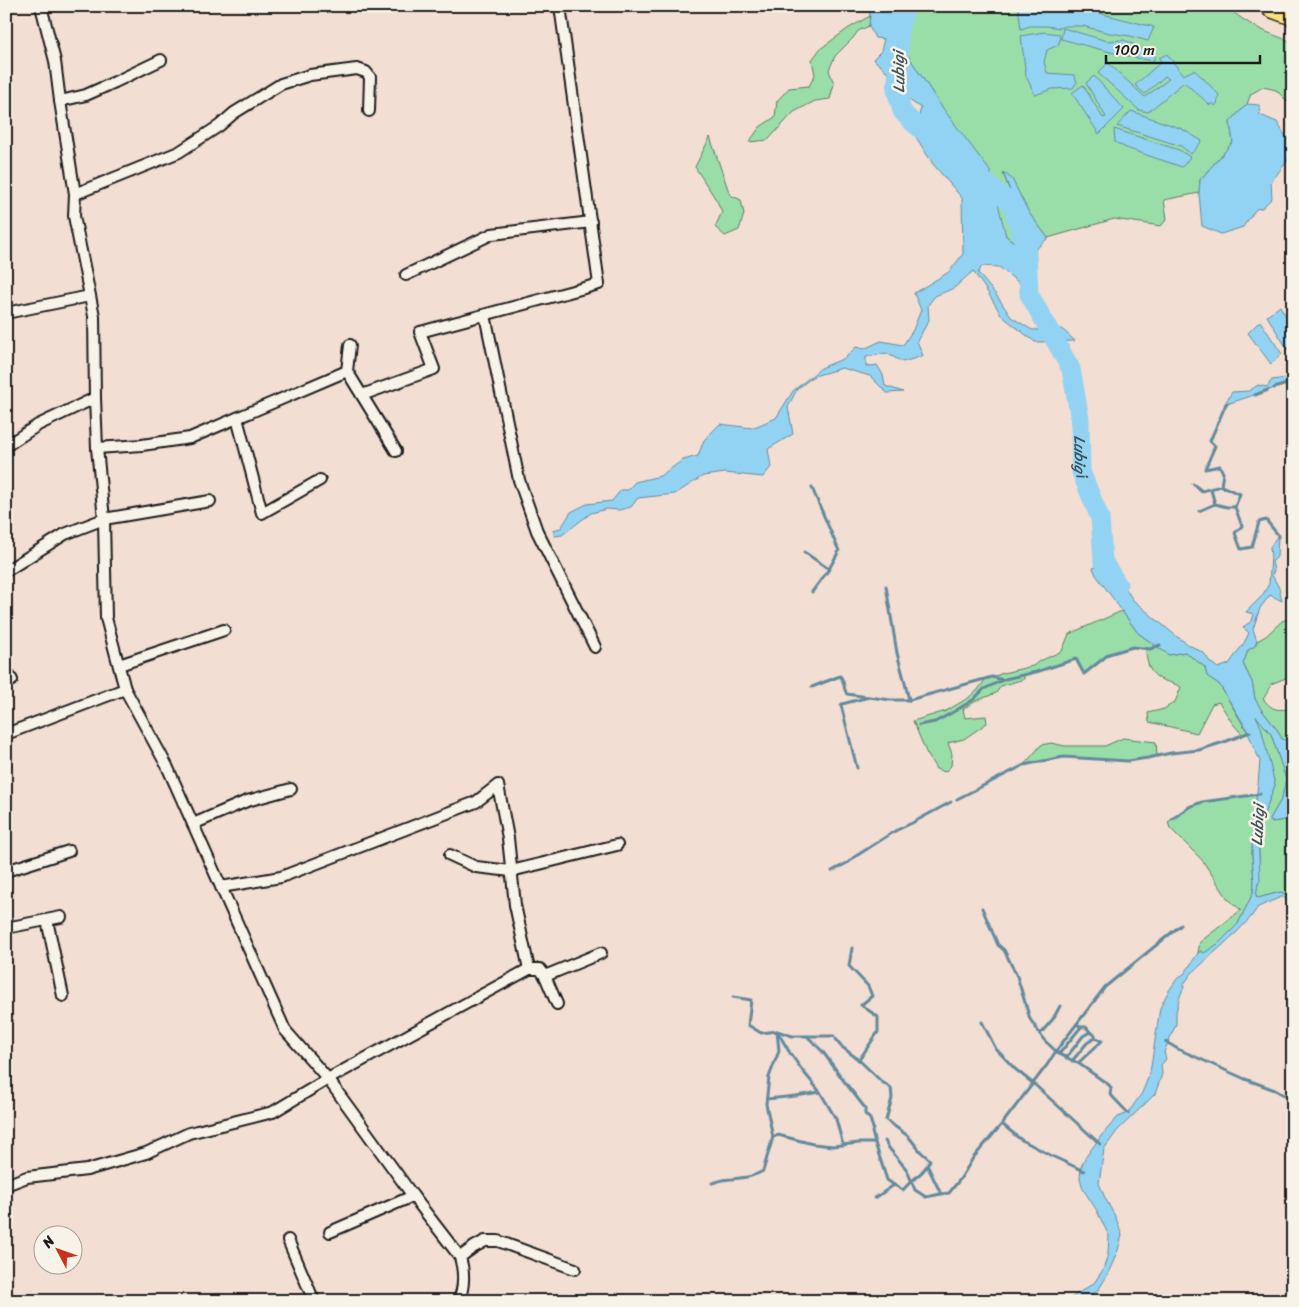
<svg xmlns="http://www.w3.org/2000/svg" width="1299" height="1307" font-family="Sriracha,sans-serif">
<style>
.green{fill:#99dda9;stroke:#5a7c62}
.water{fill:#92d3f3;stroke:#638a9d}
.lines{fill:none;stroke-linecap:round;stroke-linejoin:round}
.stream{stroke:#638a9d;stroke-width:3}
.river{stroke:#92d3f3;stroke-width:19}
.minor-casing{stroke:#1c1c1c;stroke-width:14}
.motorway-casing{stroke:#1c1c1c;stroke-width:21}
.minor{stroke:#f7f3e8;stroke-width:10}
.motorway{stroke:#fce080;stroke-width:18}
.labels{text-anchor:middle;stroke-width:5;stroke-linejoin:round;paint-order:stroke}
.water-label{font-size:16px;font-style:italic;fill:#3f535c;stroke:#f7f3e8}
</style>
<rect width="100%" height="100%" fill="#f2ded2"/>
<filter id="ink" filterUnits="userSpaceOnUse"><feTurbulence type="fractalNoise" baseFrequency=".02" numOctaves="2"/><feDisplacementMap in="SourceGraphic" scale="10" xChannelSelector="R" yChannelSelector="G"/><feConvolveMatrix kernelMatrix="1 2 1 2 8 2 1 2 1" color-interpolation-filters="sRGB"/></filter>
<g filter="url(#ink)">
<g class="green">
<path d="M895,6H1226C1247,25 1267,33 1293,42V107L1276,90L1263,87L1251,94L1247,104L1230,122L1233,142L1200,180L1199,193L1164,200L1167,219L1161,226L1114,219L1048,238L1029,213L1012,180L1003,173L1021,220L1025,237L1021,247L1006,236L939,103L903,48L897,25Z"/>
<polygon points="870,16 869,26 858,31 853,38 835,56 829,70 834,84 830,99 815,101 794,112 768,140 749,142 760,127 775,117 777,101 789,88 809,86 815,75 812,60 820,49 849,28"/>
<polygon points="710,137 730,195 741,200 744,214 739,230 725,236 715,227 722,212 717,201 695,167"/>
<path d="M1122,611L1138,633L1169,655L1185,652L1205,667L1207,676L1219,684L1248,733L1243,735L1233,724L1219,702L1212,704L1197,733L1149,722L1148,713L1164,709L1175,702L1181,687C1176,684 1171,683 1165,681C1150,676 1146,663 1146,649L1133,647L1109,654L1084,674L1076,659L1036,672L1024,674V679L1001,686L996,693L976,701L963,709L965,718L986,716L987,723L964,739L948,743L952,754L951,766L945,772L936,769L926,752L913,721L946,711L968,698L977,691L985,680L1003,673L1033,666L1038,662L1062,651L1069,634Z"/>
<path d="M1293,617V675L1271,684L1269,690L1263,699C1273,711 1277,710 1291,709L1293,711V793L1291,792L1290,777L1292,755L1287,741L1282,739L1278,731L1261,709L1255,699L1252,682L1243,664L1248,650L1255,646L1257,641L1266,636L1282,621Z"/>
<polygon points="1255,714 1271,734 1286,779 1282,798 1270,819 1271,822 1293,819 1293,898 1281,892 1258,898 1256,896 1258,883 1259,855 1258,830 1275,785"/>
<polygon points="1123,738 1156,742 1157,756 1128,761 1064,757 1024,765 1041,745 1051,743 1065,746 1105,746"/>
<polygon points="1257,794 1253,824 1252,855 1254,883 1253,893 1238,924 1218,944 1208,951 1204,953 1201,951 1198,953 1200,942 1241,910 1228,899 1202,860 1170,828 1168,822 1189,807 1202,802"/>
</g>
<g class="water">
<polygon points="868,6 895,6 897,25 903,48 939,103 990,171 1006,236 1021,247 1026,239 1021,220 1003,172 1012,179 1029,213 1048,238 1035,250 1030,276 1032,293 999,267 982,266 978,273 997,296 1011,317 1032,330 1062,329 1075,341 1035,342 1002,316 985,288 973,271 954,288 935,296 928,305 929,320 917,341 923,356 903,362 886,353 866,357 866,367 877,365 883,375 885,386 903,392 887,393 870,376 842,368 814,376 797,389 788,407 793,434 768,449 771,467 763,477 725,473 703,476 675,494 638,498 631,507 619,510 607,509 591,513 562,535 555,536 553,530 561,528 571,512 587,504 612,501 621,490 628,490 635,482 660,476 683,460 698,456 704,440 720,424 752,428 776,418 793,391 821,368 845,358 856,347 864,349 881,341 903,345 913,330 921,310 914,293 949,272 963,254 962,198 933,164 914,134 921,108 906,98 892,76 873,59 881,51 884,39 875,38 869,26 870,16"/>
<polygon points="1018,6 1059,6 1087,10 1154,27 1148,41 1130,36 1109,33 1083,26 1064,26 1060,28 1046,26 1030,26 1021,29"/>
<path d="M1063,28L1107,41L1124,40L1150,52L1155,56L1153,61C1122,56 1092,47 1061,39Z"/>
<polygon points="1044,32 1059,34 1060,40 1058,45 1047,50 1044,62 1047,73 1074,75 1077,82 1073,88 1052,89 1035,95 1026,76 1021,36"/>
<polygon points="1167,54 1183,75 1194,70 1202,77 1219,95 1217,104 1215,106 1213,103 1210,105 1184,82 1148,112 1139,110 1098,73 1108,63 1145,97 1169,79 1165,76 1145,94 1135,85 1161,62 1159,58"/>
<polygon points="1094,76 1124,109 1099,134 1072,93 1083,85 1103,118 1106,117 1086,83"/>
<polygon points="1247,104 1259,105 1260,115 1277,122 1289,142 1288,160 1271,182 1272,198 1262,208 1256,209 1243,227 1221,234 1202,226 1199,193 1200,180 1233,142 1230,122"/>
<polygon points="1131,111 1182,129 1202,141 1191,154 1181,146 1117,126"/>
<polygon points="1114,129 1179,150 1190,157 1182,167 1126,148 1115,142"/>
<polygon points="1280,306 1293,329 1293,346 1288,350 1267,316"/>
<polygon points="1260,321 1282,354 1271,364 1248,333"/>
<polygon points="1286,378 1287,384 1224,405 1232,392 1249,391 1258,385 1267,387 1272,380"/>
<polygon points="1278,535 1277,557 1272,562 1274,570 1272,575 1279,588 1282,601 1270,595 1260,608 1253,629 1257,641 1255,646 1248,650 1243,664 1252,682 1255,699 1261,709 1278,731 1282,739 1287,741 1292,755 1290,777 1291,792 1293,793 1293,819 1271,822 1270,819 1282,798 1286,779 1271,734 1256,716 1261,727 1275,785 1258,830 1260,881 1258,883 1256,896 1258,898 1281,892 1293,898 1293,903 1283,897 1281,897 1258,907 1251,917 1238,931 1191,974 1184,984 1184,987 1180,996 1176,1012 1176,1024 1164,1052 1166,1059 1161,1065 1162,1074 1155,1094 1117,1131 1104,1149 1099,1183 1105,1198 1116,1218 1122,1235 1118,1250 1108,1274 1099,1289 1086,1300 1066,1301 1094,1283 1103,1270 1108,1254 1109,1236 1096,1209 1083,1189 1080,1178 1081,1167 1085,1158 1101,1136 1118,1117 1128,1113 1142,1093 1150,1073 1160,1008 1168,992 1177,979 1185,973 1198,953 1201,951 1204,953 1218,944 1238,924 1253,893 1254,883 1252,855 1253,824 1258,784 1260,761 1245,726 1219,684 1207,676 1205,667 1185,652 1169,655 1138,633 1096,575 1093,568 1109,563 1133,600 1176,636 1189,645 1204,653 1210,662 1218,668 1229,664 1244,643 1249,633 1243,627 1252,621 1254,614 1246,612 1262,596 1269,584 1271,557 1270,547"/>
</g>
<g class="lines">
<g class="stream">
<polyline points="1288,160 1293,159"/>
<polyline points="1274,388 1287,384 1293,386"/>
<polyline points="1255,395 1268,390"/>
<polyline points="1228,403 1226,404 1210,441 1215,446 1205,469 1220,466 1223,473 1221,486 1240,494 1235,507 1242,526 1235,533 1241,549 1252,547 1259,522 1266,520 1278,535 1278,537"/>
<polyline points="1193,484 1202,491 1221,486"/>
<polyline points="1215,504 1227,507 1235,507"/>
<polyline points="1199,511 1215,504 1211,490"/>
<polyline points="804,552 829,569"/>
<polyline points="886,586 897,653 905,683 909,700"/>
<polyline points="812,592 829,569 839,551 812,488"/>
<path d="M812,687L840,676C845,681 843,689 847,694L868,697"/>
<polyline points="919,725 935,722 955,711 973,700 984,689 1005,679 1036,672 1076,659 1084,674 1109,654 1133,647 1150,649 1160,645"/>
<polyline points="857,768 841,705 842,704 869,697 891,700 909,700 992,677 1003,680"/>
<polyline points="957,799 1024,765 1043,761 1064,757 1128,761 1148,758 1171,753 1199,750 1227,741 1250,732"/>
<polyline points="1172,819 1189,807 1202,802 1260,794"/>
<polyline points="832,871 849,862 853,858 895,831 912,823 951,802"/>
<polyline points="982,908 998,945 1004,950 1017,976 1030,1019 1044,1040 1059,1054 1078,1063 1109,1085 1111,1088 1110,1094 1128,1113"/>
<path d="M852,948L849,966L868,986L872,996L861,1005L878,1017V1032L859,1060L882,1082L891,1088L892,1098L886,1120L908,1136L921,1152L930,1160C926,1172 912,1179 903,1190L894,1185L875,1198"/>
<polyline points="733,997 751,1000 748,1025 761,1033 777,1031 792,1036 834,1036"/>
<polyline points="982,1022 996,1049 1015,1069 1035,1085 1100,1144"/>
<polyline points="1040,1034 1053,1019 1060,1006"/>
<polyline points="807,1036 823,1052 844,1081 865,1108 865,1114 870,1119 873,1128 872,1132 875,1143 887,1180 894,1185"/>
<polyline points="836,1039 842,1047 859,1060"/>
<polyline points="1166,1042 1178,1049 1245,1079 1275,1090 1293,1100"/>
<polyline points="1059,1054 1081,1027 1077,1024"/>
<polyline points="1066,1058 1083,1036 1090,1032 1086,1027 1081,1027"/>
<polyline points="1072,1061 1087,1043 1095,1038 1095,1035 1090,1032"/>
<polyline points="1078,1063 1102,1041 1095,1038"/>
<polyline points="767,1099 796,1096 820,1092"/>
<polyline points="1002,1124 1047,1065 1056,1051 1105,987 1181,925"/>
<polyline points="773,1137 766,1104 769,1077 779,1051 777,1031 790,1053 802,1070 820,1092 836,1119 843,1145"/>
<polyline points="885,1141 889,1148 907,1170 915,1190 926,1197 941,1194"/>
<polyline points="928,1167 941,1194 949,1193 961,1178 973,1158 1002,1124 1020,1139 1054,1157 1084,1171"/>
<path d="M712,1183C719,1181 725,1179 732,1179C745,1177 751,1178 763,1171L773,1137L778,1135L813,1144L833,1146L859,1143H875"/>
</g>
<g class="river">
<polyline points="905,6 899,32 899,62 896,90 902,111 912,122 937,142"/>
<path id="s1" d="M975,174L1012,204L1027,253L1029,294L1071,369L1080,419L1081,472L1100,518L1103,561L1118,585"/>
</g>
<g class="minor-casing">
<g id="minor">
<path d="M41,6L55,61L60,101L75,194L74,216L94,316L95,398L97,448L104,519L106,618L125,689L167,766L285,1030L328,1079L413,1196L460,1257C464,1270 465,1288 458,1301"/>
<polyline points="60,101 86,95 115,82 161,60"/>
<polyline points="75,194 179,152 219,126 234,113 281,84 310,75 357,69 366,72 370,77 369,111"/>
<polyline points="406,275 492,234 591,222"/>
<polyline points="6,313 90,296"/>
<polyline points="485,315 519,480 537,531 595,647"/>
<polyline points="350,345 347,371 396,451"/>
<polyline points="362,395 434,369 420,332 599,284 560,6"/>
<polyline points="237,418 262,513 320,480"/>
<polyline points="6,446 38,425 95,398"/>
<polyline points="97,448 142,445 190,438 347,371"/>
<polyline points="6,571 65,534 104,519 210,501"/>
<polyline points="119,665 224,630"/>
<polyline points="6,671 12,680"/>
<polyline points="6,734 125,689"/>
<polyline points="193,824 247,801 291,789"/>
<polyline points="450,855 476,867 511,871 617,845"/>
<polyline points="6,871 69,851"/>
<polyline points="221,887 281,877 476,802 498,785 508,838 515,905 529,969"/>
<polyline points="47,920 63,996"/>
<polyline points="6,928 61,917"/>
<polyline points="545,976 601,953"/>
<polyline points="6,1185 27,1177 87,1170 146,1153 189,1133 273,1112 328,1079 529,969 540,969 545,976 557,1004"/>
<polyline points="330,1232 413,1196"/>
<polyline points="288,1240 314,1301"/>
<polyline points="460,1257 474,1247 485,1241 498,1241 575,1269"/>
</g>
</g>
<g class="motorway-casing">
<polyline id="motorway" points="1271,8 1293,16"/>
</g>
<use href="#minor" class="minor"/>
<use href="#motorway" class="motorway"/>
</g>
</g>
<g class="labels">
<g class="water-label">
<text transform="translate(898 72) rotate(-91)" y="6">Lubigi</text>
<text dy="6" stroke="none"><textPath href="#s1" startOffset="314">Lubigi</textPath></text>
<text transform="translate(1257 825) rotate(-87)" y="6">Lubigi</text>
</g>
</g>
<rect width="1299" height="1307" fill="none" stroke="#f7f3e8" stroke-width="25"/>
<rect x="12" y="12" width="1274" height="1282" fill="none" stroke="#1c1c1c" stroke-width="2" filter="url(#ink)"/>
<g transform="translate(58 1250) rotate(311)"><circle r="24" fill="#f7f3e8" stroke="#9f9d96"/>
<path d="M0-4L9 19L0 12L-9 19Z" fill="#c8321e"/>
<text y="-8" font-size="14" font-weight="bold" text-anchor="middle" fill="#1c1c1c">N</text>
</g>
<path d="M1106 55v8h154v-8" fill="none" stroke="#1c1c1c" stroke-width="2.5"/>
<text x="1114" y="55" font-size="15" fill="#1c1c1c" stroke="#f7f3e8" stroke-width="4" paint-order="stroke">100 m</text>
</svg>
